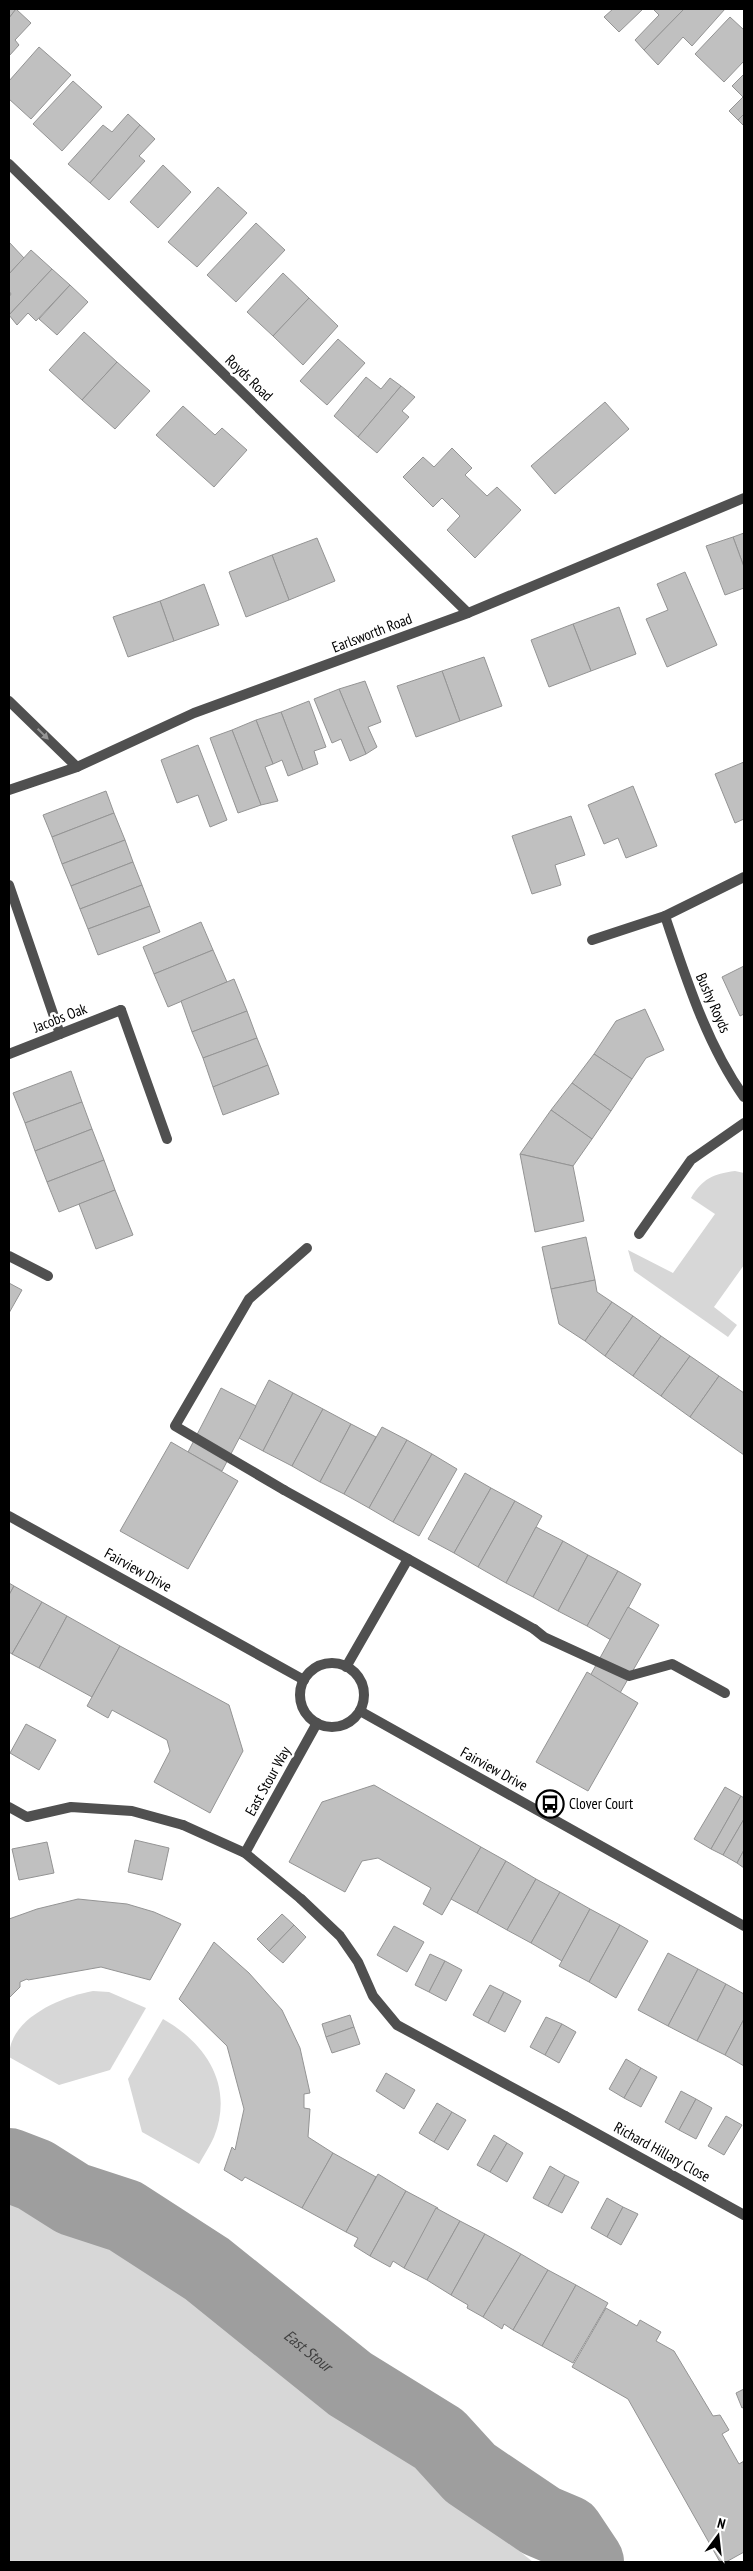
<svg xmlns="http://www.w3.org/2000/svg" width="753" height="2571" font-family="'PT Sans Narrow',sans-serif">
<style>
.green{fill:#d7d7d7}
.lines{fill:none;stroke-linecap:round;stroke-linejoin:round}
.river{stroke:#9e9e9e;stroke-width:74}
.building{fill:#c0c0c0;stroke:#949494}
.lane{stroke:#505050;stroke-width:10}
.street{stroke:#505050;stroke-width:10}
.oneway{fill:#969696}
.labels{text-anchor:middle;stroke-width:5;stroke-linejoin:round;paint-order:stroke}
.street-label{font-size:15px;fill:#000;stroke:#fff}
.poi-label{font-size:15px;fill:#000;stroke:#fff;text-anchor:start}
.water-label{font-size:16px;font-style:italic;fill:#3f3f3f;stroke:#fff}
</style>
<rect width="100%" height="100%" fill="#fff"/>
<g class="green">
<path d="M735,1171L744,1173V1265L714,1307L737,1325L728,1337L634,1271L628,1250L673,1273L715,1214L691,1198C702,1179 713,1174 735,1171Z"/>
<path d="M93,1991L109,1992L146,2008L110,2070L59,2085L9,2057C9,2018 61,1997 93,1991Z"/>
<path d="M163,2019C207,2044 234,2086 214,2137C210,2146 204,2155 199,2164L142,2132L128,2079Z"/>
<polygon points="9,2185 115,2241 223,2312 533,2562 9,2562"/>
</g>
<g class="lines">
<path class="river" id="s1" d="M9,2165L35,2175L73,2199L125,2216L207,2269L350,2384L439,2439L470,2473L541,2521L567,2532L587,2562"/>
</g>
<g class="building">
<polygon points="9,9 16,9 9,18"/>
<polygon points="16,9 31,23 15,40 19,45 9,56 9,18"/>
<polygon points="613,9 643,9 619,32 604,17"/>
<polygon points="684,9 644,50 635,40 659,15 653,9"/>
<polygon points="684,9 725,9 692,46 683,37 658,65 644,50"/>
<polygon points="730,17 744,30 744,61 724,82 695,54"/>
<polygon points="39,47 71,75 31,119 9,99 9,81"/>
<polygon points="744,74 744,114 738,120 729,111 743,97 732,86"/>
<polygon points="73,81 102,107 62,151 33,124"/>
<polygon points="128,114 140,125 90,183 68,164 103,125 112,132"/>
<polygon points="744,114 744,126 738,120"/>
<polygon points="140,125 155,139 139,156 145,161 109,200 90,183"/>
<polygon points="163,165 191,192 158,228 130,202"/>
<polygon points="218,187 247,213 197,267 168,242"/>
<polygon points="256,223 285,250 236,302 207,275"/>
<polygon points="9,242 24,258 9,274"/>
<polygon points="31,250 52,269 9,315 9,297 11,294 9,291 9,274"/>
<polygon points="52,269 70,285 36,321 28,313 17,325 9,315"/>
<polygon points="283,273 309,298 273,336 247,312"/>
<polygon points="70,285 88,302 57,335 39,319"/>
<polygon points="309,298 338,326 303,365 273,336"/>
<polygon points="84,332 117,362 82,400 49,370"/>
<polygon points="338,339 365,363 327,405 300,381"/>
<polygon points="117,362 150,391 115,429 82,400"/>
<polygon points="366,377 381,389 390,378 401,386 358,437 334,416"/>
<polygon points="401,386 415,397 402,411 409,417 377,453 358,437"/>
<polygon points="605,402 629,429 555,494 531,466"/>
<polygon points="183,406 215,435 222,428 247,450 214,487 156,435"/>
<polygon points="452,448 472,468 465,475 487,496 497,487 521,510 475,558 447,530 460,516 442,498 433,507 403,477 423,457 434,467"/>
<polygon points="744,533 744,567 733,537"/>
<polygon points="733,537 744,567 744,588 725,595 706,546"/>
<polygon points="317,538 335,581 289,600 272,555"/>
<polygon points="272,555 289,600 246,617 229,572"/>
<polygon points="685,572 717,645 667,667 646,619 668,610 657,584"/>
<polygon points="204,584 219,625 174,641 160,601"/>
<polygon points="160,601 174,641 128,657 113,617"/>
<polygon points="619,607 636,654 591,671 573,624"/>
<polygon points="573,624 591,671 549,687 531,640"/>
<polygon points="484,657 502,706 460,721 442,671"/>
<polygon points="442,671 460,721 416,737 397,686"/>
<polygon points="365,681 381,722 368,727 377,747 366,754 339,689"/>
<polygon points="339,689 366,754 350,761 341,739 332,743 314,699"/>
<polygon points="309,701 326,747 314,751 318,764 303,770 281,712"/>
<polygon points="281,712 303,770 288,776 282,760 273,764 256,720"/>
<polygon points="256,720 273,764 265,767 278,801 261,805 232,730"/>
<polygon points="232,730 261,805 238,813 210,738"/>
<polygon points="198,745 227,820 210,827 198,795 177,803 161,760"/>
<polygon points="744,762 744,819 735,823 715,774"/>
<polygon points="633,786 657,846 626,858 618,838 604,844 588,805"/>
<polygon points="106,791 114,813 52,837 43,815"/>
<polygon points="114,813 125,840 62,864 52,837"/>
<polygon points="571,816 585,855 555,865 561,885 532,894 512,836"/>
<polygon points="125,840 133,862 71,886 62,864"/>
<polygon points="133,862 142,885 80,909 71,886"/>
<polygon points="142,885 150,906 88,929 80,909"/>
<polygon points="150,906 160,932 98,955 88,929"/>
<polygon points="201,922 213,950 154,974 143,947"/>
<polygon points="213,950 227,982 168,1007 154,974"/>
<polygon points="744,966 744,1014 740,1016 722,977"/>
<polygon points="234,979 247,1011 192,1032 181,1001"/>
<polygon points="645,1009 664,1050 646,1058 632,1079 594,1054 616,1021"/>
<polygon points="247,1011 257,1038 203,1058 192,1032"/>
<polygon points="257,1038 268,1065 213,1087 203,1058"/>
<polygon points="594,1054 632,1079 611,1111 572,1083"/>
<polygon points="268,1065 279,1094 223,1115 213,1087"/>
<polygon points="71,1071 82,1102 25,1123 13,1093"/>
<polygon points="572,1083 611,1111 592,1139 551,1110"/>
<polygon points="82,1102 92,1129 35,1151 25,1123"/>
<polygon points="551,1110 592,1139 573,1166 520,1154"/>
<polygon points="92,1129 104,1160 47,1182 35,1151"/>
<polygon points="520,1154 573,1166 584,1221 535,1232"/>
<polygon points="104,1160 115,1190 59,1212 47,1182"/>
<polygon points="115,1190 133,1235 96,1249 79,1204"/>
<polygon points="586,1237 595,1280 551,1289 542,1247"/>
<polygon points="595,1280 597,1292 612,1302 585,1341 559,1324 551,1289"/>
<polygon points="9,1283 22,1290 9,1313"/>
<polygon points="612,1302 633,1316 605,1356 585,1341"/>
<polygon points="633,1316 661,1336 633,1376 605,1356"/>
<polygon points="661,1336 690,1356 661,1396 633,1376"/>
<polygon points="690,1356 719,1376 690,1417 661,1396"/>
<polygon points="719,1376 744,1393 744,1455 690,1417"/>
<polygon points="269,1380 293,1393 263,1451 239,1438"/>
<polygon points="221,1388 256,1406 222,1471 188,1452"/>
<polygon points="293,1393 323,1409 292,1466 263,1451"/>
<polygon points="323,1409 351,1424 320,1482 292,1466"/>
<polygon points="351,1424 376,1437 344,1494 320,1482"/>
<polygon points="382,1427 407,1440 369,1508 344,1494"/>
<polygon points="407,1440 432,1454 393,1522 369,1508"/>
<polygon points="171,1442 238,1481 188,1569 120,1531"/>
<polygon points="432,1454 457,1469 419,1536 393,1522"/>
<polygon points="465,1473 491,1488 454,1553 428,1539"/>
<polygon points="491,1488 515,1501 478,1567 454,1553"/>
<polygon points="515,1501 542,1516 506,1583 478,1567"/>
<polygon points="536,1527 563,1541 533,1597 506,1583"/>
<polygon points="563,1541 588,1555 558,1611 533,1597"/>
<polygon points="588,1555 618,1571 587,1626 558,1611"/>
<polygon points="618,1571 641,1584 611,1640 587,1626"/>
<polygon points="9,1583 14,1586 9,1595"/>
<polygon points="14,1586 42,1602 12,1654 9,1652 9,1595"/>
<polygon points="42,1602 67,1616 39,1668 12,1654"/>
<polygon points="628,1607 659,1625 620,1693 590,1676"/>
<polygon points="67,1616 120,1646 92,1697 39,1668"/>
<polygon points="120,1646 229,1705 243,1751 210,1813 154,1782 170,1751 167,1740 112,1710 108,1718 87,1706"/>
<polygon points="587,1672 638,1703 588,1791 536,1762"/>
<polygon points="26,1724 56,1740 39,1770 10,1753"/>
<polygon points="374,1785 481,1847 442,1915 423,1904 431,1888 378,1858 362,1861 345,1892 289,1862 322,1802"/>
<polygon points="725,1787 741,1796 711,1849 694,1839"/>
<polygon points="741,1796 744,1798 744,1819 723,1855 711,1849"/>
<polygon points="744,1819 744,1850 737,1863 723,1855"/>
<polygon points="135,1840 169,1848 162,1880 128,1872"/>
<polygon points="47,1842 54,1873 19,1880 12,1849"/>
<polygon points="481,1847 506,1861 477,1913 451,1899"/>
<polygon points="744,1850 744,1868 737,1863"/>
<polygon points="506,1861 536,1879 507,1930 477,1913"/>
<polygon points="536,1879 560,1892 531,1943 507,1930"/>
<polygon points="560,1892 590,1909 562,1961 531,1943"/>
<polygon points="78,1899 127,1904 154,1912 181,1924 150,1980 101,1967 28,1980 27,1979 20,1982 20,1987 9,1998 9,1919 37,1909"/>
<polygon points="590,1909 620,1925 589,1982 559,1966"/>
<polygon points="282,1914 294,1925 269,1951 257,1939"/>
<polygon points="294,1925 306,1937 283,1963 269,1951"/>
<polygon points="620,1925 648,1941 616,1998 589,1982"/>
<polygon points="394,1926 424,1942 407,1972 377,1955"/>
<polygon points="214,1942 249,1973 282,2010 300,2048 310,2093 304,2094 304,2108 310,2109 308,2137 333,2153 302,2208 245,2177 242,2181 224,2170 232,2147 235,2150 244,2109 227,2046 179,1999"/>
<polygon points="668,1953 698,1969 668,2026 638,2010"/>
<polygon points="430,1954 445,1961 429,1992 415,1985"/>
<polygon points="445,1961 462,1970 446,2001 429,1992"/>
<polygon points="698,1969 726,1984 697,2041 668,2026"/>
<polygon points="726,1984 744,1994 744,2019 725,2055 697,2041"/>
<polygon points="490,1985 504,1992 488,2023 473,2015"/>
<polygon points="504,1992 521,2001 505,2032 488,2023"/>
<polygon points="350,2015 354,2027 326,2037 322,2024"/>
<polygon points="546,2017 562,2024 545,2055 530,2047"/>
<polygon points="744,2019 744,2066 725,2055"/>
<polygon points="562,2024 576,2032 559,2063 545,2055"/>
<polygon points="354,2027 360,2044 332,2053 326,2037"/>
<polygon points="626,2059 641,2068 624,2098 609,2089"/>
<polygon points="641,2068 657,2077 641,2107 624,2098"/>
<polygon points="386,2073 415,2090 404,2109 376,2091"/>
<polygon points="681,2091 696,2099 679,2130 665,2122"/>
<polygon points="696,2099 712,2108 696,2139 679,2130"/>
<polygon points="437,2103 452,2112 434,2142 419,2133"/>
<polygon points="452,2112 466,2120 448,2150 434,2142"/>
<polygon points="726,2116 742,2125 724,2155 708,2146"/>
<polygon points="494,2135 507,2143 490,2172 477,2165"/>
<polygon points="507,2143 523,2153 507,2182 490,2172"/>
<polygon points="333,2153 376,2177 346,2232 302,2208"/>
<polygon points="550,2166 565,2175 548,2206 533,2198"/>
<polygon points="378,2174 406,2191 370,2256 354,2246 358,2238 346,2232"/>
<polygon points="565,2175 579,2182 562,2213 548,2206"/>
<polygon points="406,2191 438,2208 404,2268 393,2261 390,2267 370,2256"/>
<polygon points="607,2198 623,2207 607,2237 591,2228"/>
<polygon points="623,2207 638,2214 621,2245 607,2237"/>
<polygon points="436,2208 460,2221 427,2280 404,2268"/>
<polygon points="460,2221 485,2234 451,2295 427,2280"/>
<polygon points="485,2234 521,2254 483,2317 467,2308 468,2305 451,2295"/>
<polygon points="521,2254 548,2270 513,2330 504,2324 502,2329 483,2317"/>
<polygon points="548,2270 576,2285 542,2346 513,2330"/>
<polygon points="576,2285 608,2303 573,2363 542,2346"/>
<polygon points="606,2308 637,2326 640,2320 661,2332 656,2341 674,2351 713,2416 720,2415 729,2430 722,2434 739,2464 744,2461 744,2552 726,2562 720,2562 628,2399 572,2367"/>
<polygon points="744,2389 744,2407 742,2408 736,2393"/>
</g>
<g class="lines">
<g class="lane">
<polyline points="9,701 77,767"/>
<polyline points="9,885 60,1034"/>
<polyline points="121,1010 167,1139"/>
<polyline points="639,1234 691,1160 744,1123"/>
<polyline points="9,1256 48,1276"/>
<polyline points="284,1490 175,1426 249,1299 307,1248"/>
<polyline points="534,1629 544,1637 629,1676 672,1664 725,1693"/>
<polyline points="9,1807 27,1817 71,1807 132,1811 183,1825"/>
<polyline points="301,1899 340,1936 358,1962 373,1996 397,2025 565,2116"/>
</g>
<g class="street">
<polyline points="9,164 468,613"/>
<polyline points="9,790 77,767 194,713 468,613 744,498"/>
<path d="M665,916C686,978 706,1043 744,1097"/>
<polyline points="592,940 665,916 744,877"/>
<polyline points="9,1054 121,1010"/>
<polyline points="284,1490 534,1629"/>
<polyline points="9,1516 304,1680"/>
<circle cx="332" cy="1695" r="32"/>
<polyline points="346,1667 408,1559"/>
<polyline points="360,1711 744,1926"/>
<polyline points="183,1825 245,1853 301,1899"/>
<polyline points="245,1853 317,1723"/>
<polyline points="565,2116 744,2215"/>
</g>
</g>
<defs><path id="oneway-solid" d="M-6-.8H1V-3.2L6.5 0L1 3.2V.8H-6Z" transform="scale(1.25)"/></defs>
<use class="oneway" href="#oneway-solid" transform="translate(43 734) rotate(44)"/>
<defs>
<g id="bus-ring" transform="scale(1.4375)"><circle r="9.5" fill="#fff" stroke="#000" stroke-width="1.5"/><path d="M-5-6H5V4H4V6H2V4H-2V6H-4V4H-5ZM-3.5-4V0h7V-4ZM-3.5 1.2v1.5H-2V1.2ZM2 1.2v1.5H3.5V1.2Z" fill="#000"/></g>
</defs>
<g fill-rule="evenodd">
<use href="#bus-ring" x="550" y="1804"/>
</g>
<g class="labels">
<g class="street-label">
<text transform="translate(249 378) rotate(44)" y="5">Royds Road</text>
<text transform="translate(372 633) rotate(-21)" y="5">Earlsworth Road</text>
<text transform="translate(713 1003) rotate(66)" y="5">Bushy Royds</text>
<text transform="translate(60 1018) rotate(-21)" y="5">Jacobs Oak</text>
<text transform="translate(138 1570) rotate(29)" y="5">Fairview Drive</text>
<text transform="translate(494 1769) rotate(29)" y="5">Fairview Drive</text>
<text transform="translate(268 1781) rotate(-61)" y="5">East Stour Way</text>
<text transform="translate(662 2152) rotate(29)" y="5">Richard Hillary Close</text>
</g>
<g class="poi-label">
<text x="569" y="1809">Clover Court</text>
</g>
<g class="water-label">
<text dy="6" stroke="none"><textPath href="#s1" startOffset="355">East Stour</textPath></text>
</g>
</g>
<rect width="753" height="2571" fill="none" stroke="#000000" stroke-width="20"/>
<g transform="translate(718 2536) rotate(15)" stroke="#ffffff" stroke-width="4" paint-order="stroke">
<path d="M0-4L9 19L0 12L-9 19Z" fill="#000000"/>
<text y="-8" font-size="14" font-weight="bold" text-anchor="middle" fill="#000000">N</text>
</g>
</svg>
